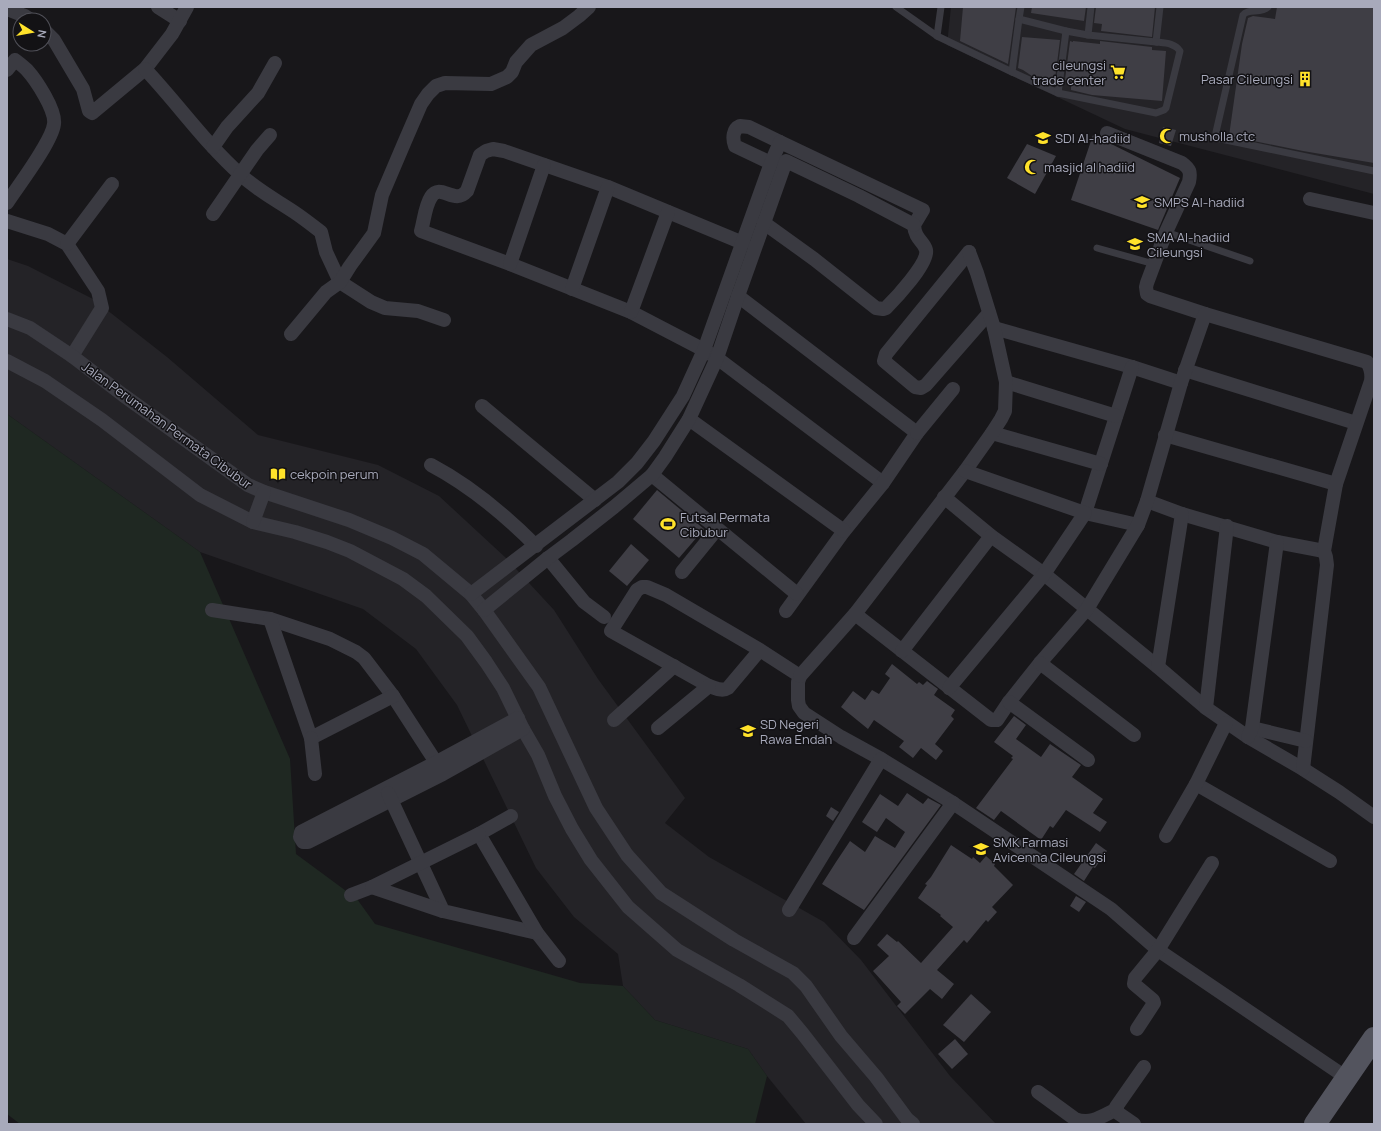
<svg xmlns="http://www.w3.org/2000/svg" width="1381" height="1131" font-family="Manrope,sans-serif">
<style>
.built{fill:#242327}
.green{fill:#1f2822}
.building{fill:#3f3e45}
.lines{fill:none;stroke-linecap:round;stroke-linejoin:round}
.service{stroke:#3a3a41;stroke-width:7}
.minor{stroke:#3a3a41;stroke-width:14}
.primary{stroke:#53545e;stroke-width:22}
.labels{text-anchor:middle;stroke-width:3;stroke-linejoin:round;paint-order:stroke}
.poi-label{font-size:13px;fill:#a8aabb;stroke:#131215;text-anchor:start}
.street-label{font-size:13px;fill:#a8aabb;stroke:#131215}
</style>
<rect width="100%" height="100%" fill="#18171a"/>
<g class="built">
<polygon points="951,7 1374,7 1374,194 1125,129 947,45"/>
<polygon points="7,259 28,266 93,299 167,357 258,435 378,465 439,496 506,558 554,610 598,679 685,798 665,823 709,857 824,922 861,960 950,1076 996,1124 806,1124 767,1076 748,1049 655,1020 623,986 618,954 574,917 536,868 457,705 416,649 363,609 200,552 7,414"/>
</g>
<polygon class="green" points="7,414 200,552 290,759 296,854 357,899 375,924 580,983 623,986 655,1020 748,1049 767,1076 755,1124 20,1124 7,1114"/>
<g class="building">
<polygon points="963,7 1016,7 1008,64 960,41"/>
<polygon points="1032,7 1086,7 1084,21 1031,13"/>
<polygon points="1096,7 1155,7 1152,37 1101,31 1102,24 1094,23"/>
<polygon points="1277,7 1374,7 1374,163 1303,151 1229,136 1242,44 1248,18 1253,16 1275,19"/>
<polygon points="1022,37 1060,40 1055,79 1032,76 1023,70 1018,68"/>
<polygon points="1070,41 1073,42 1073,41 1100,44 1100,41 1152,47 1152,50 1166,51 1162,101 1092,95 1071,90 1071,81 1065,80"/>
<polygon points="1163,127 1176,130 1171,146 1159,143"/>
<polygon points="1093,135 1180,178 1158,230 1071,200"/>
<polygon points="1027,144 1056,156 1035,194 1007,178"/>
<polygon points="657,490 704,529 679,558 633,519"/>
<polygon points="631,544 649,560 627,586 609,571"/>
<polygon points="892,664 917,684 919,682 923,685 927,681 938,689 934,695 955,710 951,716 954,719 935,744 943,751 936,760 921,748 913,758 899,747 904,741 874,720 868,729 841,707 853,691 865,700 872,690 879,694 890,678 885,674"/>
<polygon points="1014,716 1026,725 1016,739 1041,757 1050,744 1081,765 1072,777 1103,799 1093,813 1107,822 1100,832 1066,810 1053,828 1050,826 1041,840 1001,811 994,820 976,808 1013,759 1011,758 1013,756 994,742"/>
<polygon points="907,793 923,804 928,798 941,805 864,910 822,884 836,862 850,841 865,852 875,836 895,848 905,832 886,818 877,832 862,822 880,794 898,806"/>
<polygon points="831,807 839,812 833,821 826,816"/>
<polygon points="1096,843 1107,851 1095,868 1093,867 1084,881 1074,874"/>
<polygon points="951,845 972,859 973,857 980,863 986,856 995,864 994,866 1013,885 992,907 997,912 988,922 986,920 967,943 964,940 937,970 954,984 942,999 930,989 905,1014 897,1006 901,1002 873,971 889,956 877,945 887,934 897,942 898,941 921,963 953,927 940,916 941,915 918,898 927,885 925,884 931,877"/>
<polygon points="1076,896 1086,902 1079,912 1070,906"/>
<polygon points="971,994 991,1012 964,1042 943,1025"/>
<polygon points="955,1039 968,1054 952,1069 938,1054"/>
</g>
<g class="lines">
<g class="service">
<polyline points="896,7 937,36"/>
<polyline points="941,7 937,36 1012,72"/>
<polyline points="1021,7 1019,19 1066,31"/>
<polyline points="1091,7 1088,35 1156,42 1160,7"/>
<path d="M1268,7C1261,14 1248,8 1243,15L1216,132L1217,137L1221,139L1374,171"/>
<polyline points="1019,19 1012,72 1058,93"/>
<path d="M1088,35L1066,31L1058,93L1156,113L1164,110L1166,108L1180,51C1175,43 1165,43 1156,42"/>
<polyline points="1166,232 1250,261"/>
<polyline points="1097,248 1154,264"/>
</g>
<g class="minor">
<polyline points="158,7 180,21"/>
<polyline points="7,9 25,16 31,20"/>
<polyline points="44,30 54,40 83,89 89,111 92,113 145,69 172,34 187,7"/>
<path d="M145,69C178,104 205,143 241,175C257,190 276,200 294,212C303,218 312,225 321,232L326,252L340,282L371,302L385,308L418,311L444,320"/>
<path d="M7,70L15,60C19,63 23,66 27,70C36,80 56,110 54,124C52,142 18,186 7,203"/>
<path d="M1107,133L1182,163C1190,169 1191,172 1189,182L1166,232L1147,283L1146,287L1147,294L1150,296L1205,314"/>
<polyline points="213,147 227,127 258,93 275,63"/>
<path d="M771,163L735,146C732,138 733,129 740,126L749,127L780,142"/>
<polyline points="1310,199 1374,213"/>
<polyline points="213,214 257,150 270,135"/>
<polyline points="7,221 48,234 67,244 98,291 102,308 72,356"/>
<path d="M743,243L608,187L504,151L493,149L486,151L480,155L467,191C454,206 441,182 431,197C425,206 424,221 421,231L510,264L631,312L704,350L717,358L883,483"/>
<polyline points="67,244 112,184"/>
<polyline points="969,252 886,354 884,361 915,387 921,388 926,385 989,313"/>
<polyline points="510,264 544,165"/>
<polyline points="572,289 608,187"/>
<polyline points="738,296 917,433 883,483 844,531 786,611"/>
<polyline points="631,312 668,212"/>
<polyline points="7,319 30,328 72,356 123,395 248,485 264,492 349,520 392,538 423,554 471,594 484,610 539,687 596,808 627,855 661,893 734,940 793,973 806,986 841,1036 876,1077 907,1119 913,1124"/>
<polyline points="994,328 1132,367 1181,383"/>
<polyline points="291,334 326,292 340,282 350,266 374,233 382,195 405,141 421,104 428,94 436,86 445,83 491,84 507,77 512,72 516,62 531,45 563,28 579,16 589,7"/>
<polyline points="7,361 45,381 102,420 200,495 253,522 295,532 327,542 350,551 403,579 426,596 467,636 486,662 503,688 523,729 538,755 555,796 572,829 591,860 628,907 677,950 739,985 788,1016 803,1034 858,1105 876,1124"/>
<polyline points="1132,367 1085,513 1138,525"/>
<polyline points="1185,370 1356,423"/>
<polyline points="1006,382 1116,416"/>
<polyline points="482,406 595,500"/>
<polyline points="689,419 844,531"/>
<polyline points="917,433 953,389"/>
<polyline points="992,433 1101,464"/>
<polyline points="1165,435 1336,484"/>
<path d="M431,465C469,485 505,515 536,546"/>
<polyline points="652,475 797,594"/>
<polyline points="944,497 991,536 1044,574 1087,609 1158,667 1206,708 1248,737 1303,769 1339,792 1374,817"/>
<polyline points="1147,501 1182,514 1277,542 1324,551"/>
<polyline points="253,522 264,492"/>
<polyline points="548,558 584,602 604,617"/>
<polyline points="682,572 717,529"/>
<path d="M471,594L618,482L637,463L654,441L683,396L704,350L771,163L780,142L923,210L914,225C915,240 924,241 926,250C929,263 895,299 886,308L883,309L876,308L814,259L764,223"/>
<polyline points="212,610 270,619 330,639 356,652 364,658 393,696 441,770"/>
<polyline points="484,610 548,558 572,540 614,507 652,475 665,457 689,419 717,358 738,296 786,161 859,196 914,225"/>
<path d="M855,614L991,720H997L1009,702L1040,663L1087,609L1138,525L1147,501L1181,383L1205,314L1367,362C1371,368 1372,374 1371,381L1336,484L1324,551L1326,557L1327,565L1303,769"/>
<polyline points="270,619 311,738 393,696"/>
<path d="M760,650L728,688C722,692 716,688 709,686L611,631L637,590L642,587H647L666,595L760,650L800,676L798,682V700L799,706L804,713L841,737L881,759L953,803L1111,909L1158,950L1347,1078"/>
<polyline points="902,651 991,536"/>
<polyline points="1040,663 1134,735"/>
<polyline points="1158,667 1182,514"/>
<polyline points="800,676 855,614 965,471 992,433 1001,419 1005,411 1006,382 994,328 977,273 969,252"/>
<polyline points="949,688 1044,574 1085,513 965,471"/>
<polyline points="1009,702 1088,760"/>
<polyline points="1206,708 1227,526"/>
<polyline points="518,718 437,762 301,832 300,837 303,842 308,842 443,774 523,729"/>
<polyline points="614,720 674,666"/>
<polyline points="658,728 709,686"/>
<polyline points="1252,728 1306,741"/>
<polyline points="1248,737 1252,728 1277,542"/>
<polyline points="311,738 315,774"/>
<polyline points="1196,784 1330,861"/>
<polyline points="388,793 443,911 537,933 559,961"/>
<polyline points="511,816 479,834 537,933"/>
<polyline points="1166,836 1196,784 1226,723"/>
<polyline points="351,895 372,887"/>
<polyline points="789,910 881,759"/>
<polyline points="443,911 372,887 479,834"/>
<polyline points="854,938 953,803"/>
<polyline points="1137,1029 1154,1003 1153,1000 1134,984 1135,978 1158,950 1212,863"/>
<path d="M1038,1092L1075,1119C1092,1125 1102,1116 1117,1109"/>
<polyline points="1134,1124 1118,1113 1116,1107 1144,1067"/>
</g>
<polyline class="primary" points="1315,1124 1374,1038"/>
</g>
<defs>
<g id="supermarket-bare" transform="scale(1.2)"><path d="M-6-5.5h2.5l.6 2H6L4.5 2H-2.5L-4.4-4H-6ZM-1.5 3.2a1.3 1.3 0 1 0 .1 0ZM3 3.2a1.3 1.3 0 1 0 .1 0Z" fill="#ffe22a" stroke="#131215" stroke-width="2.5" paint-order="stroke"/></g>
<g id="building-bare" transform="scale(1.2)"><path d="M-4-6H4V6H1V3H-1V6H-4ZM-2.5-4.3h1.7v1.8h-1.7ZM.8-4.3h1.7v1.8H.8ZM-2.5-1h1.7V.8h-1.7ZM.8-1h1.7V.8H.8Z" fill="#ffe22a" stroke="#131215" stroke-width="2.5" paint-order="stroke"/></g>
<g id="mosque-bare" transform="scale(1.2)"><path d="M3.5-4.9A6 6 0 1 0 3.5 4.9A5 5 0 1 1 3.5-4.9Z" fill="#ffe22a" stroke="#131215" stroke-width="2.5" paint-order="stroke"/></g>
<g id="school-bare" transform="scale(1.2)"><path d="M0-5L7-2L0 1L-7-2ZM-4 1L0 2.5L4 1V4Q0 6-4 4Z" fill="#ffe22a" stroke="#131215" stroke-width="2.5" paint-order="stroke"/></g>
<g id="library-bare" transform="scale(1.2)"><path d="M-6-4Q-3-5.5-.7-3.5V5Q-3 3-6 4ZM6-4Q3-5.5 .7-3.5V5Q3 3 6 4Z" fill="#ffe22a" stroke="#131215" stroke-width="2.5" paint-order="stroke"/></g>
<g id="stadium-bare" transform="scale(1.2)"><path d="M0-5a6.5 5 0 1 0 0 10a6.5 5 0 1 0 0-10ZM-3.5-1.8h7v3.6h-7Z" fill="#ffe22a" stroke="#131215" stroke-width="2.5" paint-order="stroke"/></g>
</defs>
<g fill-rule="evenodd">
<use href="#supermarket-bare" x="1118" y="72"/>
<use href="#building-bare" x="1305" y="79"/>
<use href="#mosque-bare" x="1167" y="136"/>
<use href="#school-bare" x="1043" y="138"/>
<use href="#mosque-bare" x="1032" y="167"/>
<use href="#school-bare" x="1142" y="202"/>
<use href="#school-bare" x="1135" y="244"/>
<use href="#library-bare" x="278" y="474"/>
<use href="#stadium-bare" x="668" y="524"/>
<use href="#school-bare" x="748" y="731"/>
<use href="#school-bare" x="981" y="849"/>
</g>
<g class="labels">
<g class="poi-label">
<text x="1106" y="70" text-anchor="end">cileungsi<tspan x="1106" dy="15">trade center</tspan></text>
<text x="1293" y="84" text-anchor="end">Pasar Cileungsi</text>
<text x="1179" y="141">musholla ctc</text>
<text x="1055" y="143">SDI Al-hadiid</text>
<text x="1044" y="172">masjid al hadiid</text>
<text x="1154" y="207">SMPS Al-hadiid</text>
<text x="1147" y="242">SMA Al-hadiid<tspan x="1147" dy="15">Cileungsi</tspan></text>
<text x="290" y="479">cekpoin perum</text>
<text x="680" y="522">Futsal Permata<tspan x="680" dy="15">Cibubur</tspan></text>
<text x="760" y="729">SD Negeri<tspan x="760" dy="15">Rawa Endah</tspan></text>
<text x="993" y="847">SMK Farmasi<tspan x="993" dy="15">Avicenna Cileungsi</tspan></text>
</g>
<g class="street-label">
<text transform="translate(167 425) rotate(36)" y="5">Jalan Perumahan Permata Cibubur</text>
</g>
</g>
<rect width="1381" height="1131" fill="none" stroke="#a8aabb" stroke-width="16"/>
<g transform="translate(32 32) rotate(101)"><circle r="19" fill="#131215" stroke="#4f4f57"/>
<path d="M0-3L7 15L0 10L-7 15Z" fill="#ffe22a"/>
<text y="-6" font-size="11" font-weight="bold" text-anchor="middle" fill="#a8aabb">N</text>
</g>
</svg>
